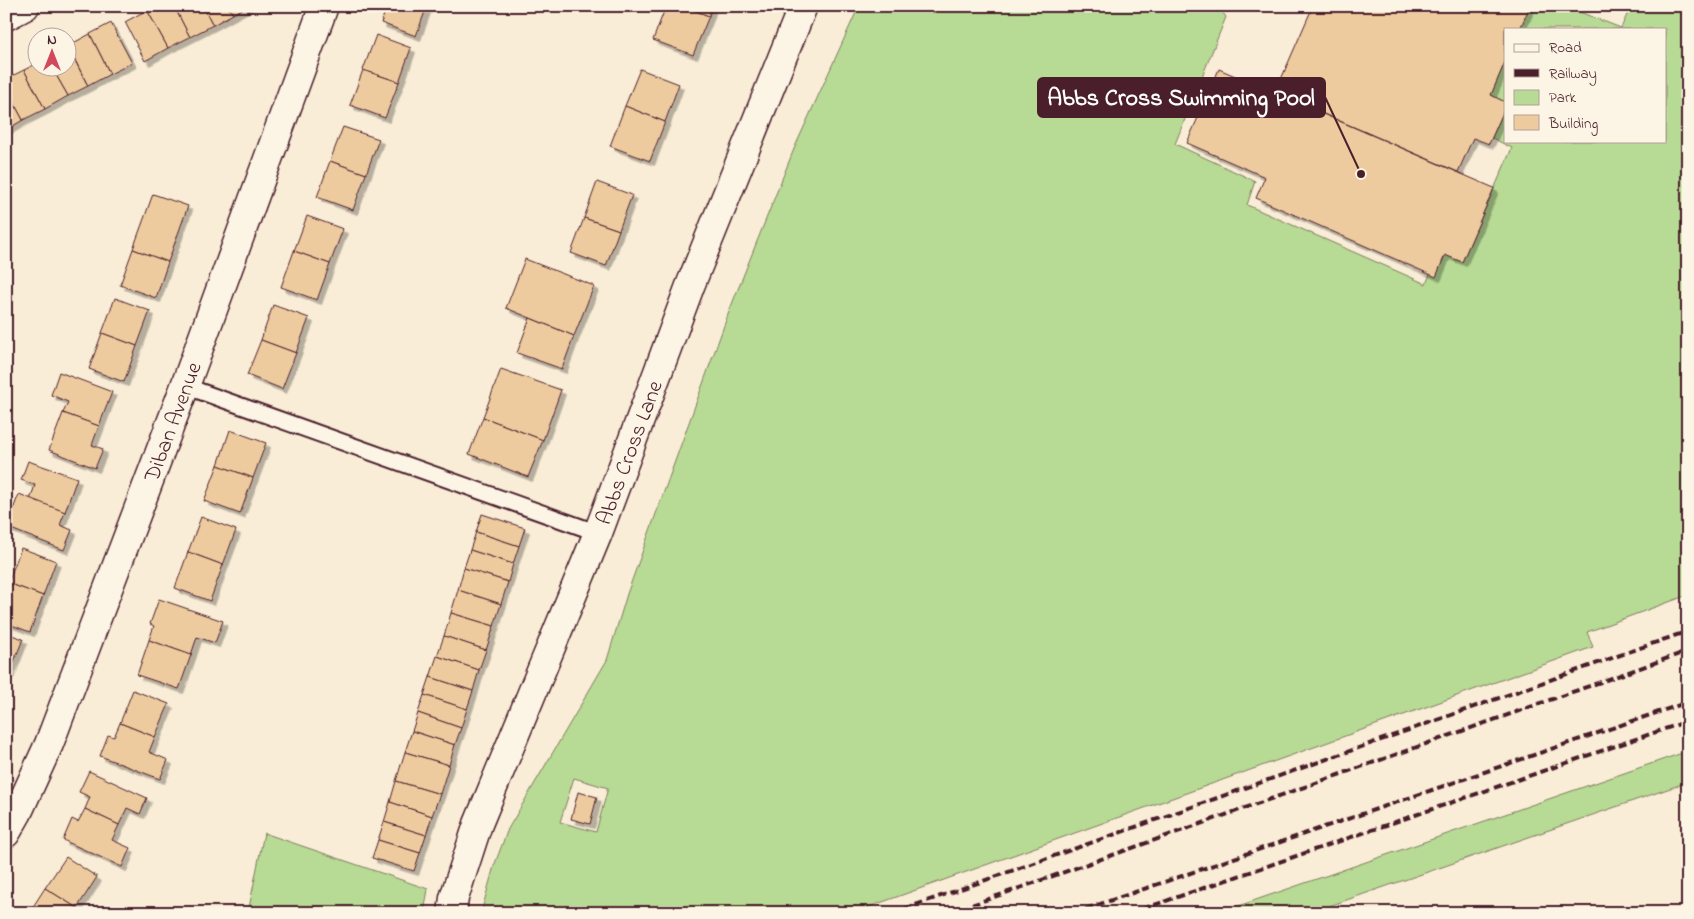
<svg xmlns="http://www.w3.org/2000/svg" width="1694" height="919" font-family="'Indie Flower',sans-serif">
<style>
.green{fill:#b7da94;stroke:#807c60;fill-rule:evenodd}
.building{fill:#eecb9f;stroke:#4a1f2b;filter:url(#shadow)}
.lines{fill:none;stroke-linecap:round;stroke-linejoin:round}
.service-casing{stroke:#4a1f2b;stroke-width:19}
.minor-casing{stroke:#4a1f2b;stroke-width:31}
.tertiary-casing{stroke:#4a1f2b;stroke-width:31}
.service{stroke:#fcf5e5;stroke-width:15}
.minor{stroke:#fcf5e5;stroke-width:28}
.tertiary{stroke:#fcf5e5;stroke-width:28}
.rail{stroke:#4a1f2b;stroke-width:4;stroke-dasharray:8 4;stroke-linecap:butt}
.labels{text-anchor:middle;stroke-width:4;stroke-linejoin:round;paint-order:stroke}
.street-label{font-size:22px;fill:#4a1f2b;stroke:#fcf5e5}
.leader{fill:none;stroke:#4a1f2b;stroke-width:2}
.callout-dot{fill:#4a1f2b;stroke:#fcf5e5;stroke-width:2}
.callout{fill:#4a1f2b;stroke:#4a1f2b;stroke-width:2}
.callout-label{font-size:24px;text-anchor:middle;font-weight:bold;fill:#fff}
</style>
<defs>
<filter id="shadow"><feDropShadow dx="4.5" dy="4.5" stdDeviation="0" flood-color="#0004"/></filter>
</defs>
<rect width="100%" height="100%" fill="#f9edd7"/>
<filter id="ink" filterUnits="userSpaceOnUse"><feTurbulence type="fractalNoise" baseFrequency=".02" numOctaves="2"/><feDisplacementMap in="SourceGraphic" scale="10" xChannelSelector="R" yChannelSelector="G"/><feConvolveMatrix kernelMatrix="1 2 1 2 8 2 1 2 1" color-interpolation-filters="sRGB"/></filter>
<g filter="url(#ink)">
<g class="green">
<path d="M859,6H1218L1226,17L1175,144L1255,181L1247,205L1426,284L1430,274L1436,276L1445,255L1462,262L1512,148L1492,138L1505,108V141H1665V29H1520L1530,6H1564L1621,28L1631,6H1688V595L1587,632L1593,647L852,913H481L494,866L508,829L607,660L627,594L730,309L794,149ZM574,778L608,788L596,832L560,822Z"/>
<polygon points="1505,62 1505,102 1491,95"/>
<polygon points="1688,751 1688,782 1309,913 1218,913"/>
<polygon points="264,833 428,889 424,913 248,913"/>
</g>
<g class="building">
<polygon points="154,6 174,6 190,37 168,48 147,10"/>
<polygon points="174,6 203,6 213,25 190,37"/>
<polygon points="203,6 228,6 233,14 213,25"/>
<polygon points="228,6 248,6 233,14"/>
<polygon points="387,6 427,6 416,36 381,23"/>
<polygon points="666,6 683,6 709,16 693,55 653,40"/>
<polygon points="683,6 712,6 709,16"/>
<polygon points="1313,6 1530,6 1520,29 1505,29 1505,62 1491,95 1505,102 1505,108 1489,144 1473,138 1458,172 1275,93"/>
<polygon points="147,10 168,48 145,61 125,22"/>
<polygon points="111,23 132,63 110,74 90,34"/>
<polygon points="90,34 110,74 88,86 68,46"/>
<polygon points="376,35 411,48 399,82 363,70"/>
<polygon points="68,47 88,86 68,96 52,68 68,68"/>
<polygon points="38,63 38,68 52,68 68,96 45,109 24,70"/>
<polygon points="640,69 679,84 665,122 625,106"/>
<polygon points="1219,69 1494,188 1462,262 1445,255 1436,277 1256,198 1265,177 1187,143"/>
<polygon points="24,70 45,109 23,120 6,88 6,79"/>
<polygon points="363,70 399,82 385,118 350,105"/>
<polygon points="6,88 23,120 6,130"/>
<polygon points="625,106 665,122 650,161 610,146"/>
<polygon points="343,127 379,139 366,174 330,161"/>
<polygon points="330,161 366,174 353,210 317,197"/>
<polygon points="597,182 632,195 619,230 584,218"/>
<polygon points="153,194 188,206 168,262 133,249"/>
<polygon points="307,216 343,229 330,264 294,251"/>
<polygon points="584,218 619,230 606,266 571,253"/>
<polygon points="133,249 168,262 156,298 120,285"/>
<polygon points="294,251 330,264 317,300 281,287"/>
<polygon points="525,259 594,286 574,336 506,308"/>
<polygon points="115,298 150,311 137,346 102,333"/>
<polygon points="273,305 309,318 296,353 261,340"/>
<polygon points="530,318 574,336 562,369 517,353"/>
<polygon points="102,333 137,346 124,382 89,369"/>
<polygon points="261,340 296,353 282,389 247,375"/>
<polygon points="501,369 561,390 543,440 483,417"/>
<polygon points="59,372 112,392 99,426 63,413 68,402 51,395"/>
<polygon points="63,413 99,426 92,445 103,449 95,468 49,450"/>
<polygon points="483,417 543,440 528,477 469,454"/>
<polygon points="230,430 266,443 253,478 218,465"/>
<polygon points="28,461 77,478 65,512 30,500 35,485 21,480"/>
<polygon points="218,465 253,478 240,514 204,501"/>
<polygon points="19,494 65,512 60,525 72,530 64,550 6,527"/>
<polygon points="482,514 525,528 519,546 476,532"/>
<polygon points="201,517 236,530 223,565 188,552"/>
<polygon points="476,532 519,546 513,564 470,550"/>
<polygon points="21,548 56,561 43,596 8,583"/>
<polygon points="470,550 513,564 508,582 464,568"/>
<polygon points="188,552 223,565 210,601 175,588"/>
<polygon points="464,568 508,582 501,604 458,590"/>
<polygon points="8,583 43,596 30,632 6,623 6,588"/>
<polygon points="458,590 501,604 494,626 451,613"/>
<polygon points="159,599 223,621 215,643 197,637 191,655 149,640 154,626 150,624"/>
<polygon points="451,613 494,626 486,650 444,636"/>
<polygon points="6,633 23,639 9,674 6,673"/>
<polygon points="444,636 486,650 479,670 437,656"/>
<polygon points="149,640 191,655 179,689 137,675"/>
<polygon points="437,656 479,670 473,691 430,677"/>
<polygon points="430,677 473,691 467,709 424,695"/>
<polygon points="133,690 169,704 155,737 120,723"/>
<polygon points="424,695 467,709 461,728 418,713"/>
<polygon points="418,713 461,728 455,745 412,731"/>
<polygon points="120,723 155,737 149,752 168,760 160,779 100,756 108,735 114,737"/>
<polygon points="412,731 455,745 449,765 405,752"/>
<polygon points="405,752 449,765 440,794 396,781"/>
<polygon points="89,771 147,798 140,814 127,808 119,825 85,809 90,797 79,792"/>
<polygon points="396,781 440,794 432,816 390,802"/>
<polygon points="578,792 597,797 590,824 571,819"/>
<polygon points="390,802 432,816 426,835 384,822"/>
<polygon points="85,809 119,825 112,840 130,848 122,867 63,840 72,819 78,822"/>
<polygon points="384,822 426,835 420,853 378,840"/>
<polygon points="378,840 420,853 414,871 372,858"/>
<polygon points="66,857 97,877 77,908 45,888"/>
<polygon points="45,888 77,908 74,913 29,913"/>
</g>
<g class="lines">
<g class="service-casing">
<polyline id="service" points="185,386 598,533"/>
</g>
<g class="minor-casing">
<g id="minor">
<path id="s1" d="M6,833L18,812L49,744L185,386L324,6"/>
</g>
</g>
<g class="tertiary-casing">
<g id="tertiary">
<polyline points="6,16 25,6"/>
<path id="s2" d="M452,913L454,898L478,824L598,533L690,286L803,6"/>
</g>
</g>
<use href="#service" class="service"/>
<use href="#minor" class="minor"/>
<use href="#tertiary" class="tertiary"/>
<g class="rail">
<polyline points="893,913 1688,631"/>
<polyline points="949,913 1688,651"/>
<polyline points="1074,913 1688,702"/>
<polyline points="1131,913 1688,721"/>
</g>
</g>
</g>
<g class="labels">
<g class="street-label">
<text dy="8" stroke="none"><textPath href="#s1" startOffset="444">Diban Avenue</textPath></text>
<text dy="8" stroke="none"><textPath href="#s2" startOffset="494">Abbs Cross Lane</textPath></text>
</g>
</g>
<path class="leader" d="M1361 174L1325 97"/>
<circle class="callout-dot" cx="1361" cy="174" r="5"/>
<rect class="callout" x="1038" y="78" width="287" height="39" rx="5"/>
<g class="callout-label">
<text x="1181" y="105">Abbs Cross Swimming Pool</text>
</g>
<rect width="1694" height="919" fill="none" stroke="#fcf5e5" stroke-width="25"/>
<rect x="12" y="12" width="1669" height="894" fill="none" stroke="#4a1f2b" stroke-width="2" filter="url(#ink)"/>
<rect x="1504" y="28" width="162" height="115" fill="#fcf5e5" stroke="#b59f9b"/>
<rect x="1514" y="44" width="25" height="8" fill="#fcf5e5" stroke="#b59f9b"/>
<text x="1549" y="52" font-size="15" fill="#4a1f2b">Road</text>
<rect x="1514" y="69" width="25" height="8" fill="#4a1f2b" stroke="#b59f9b"/>
<text x="1549" y="78" font-size="15" fill="#4a1f2b">Railway</text>
<rect x="1514" y="90" width="25" height="15" fill="#b7da94" stroke="#b59f9b"/>
<text x="1549" y="102" font-size="15" fill="#4a1f2b">Park</text>
<rect x="1514" y="115" width="25" height="15" fill="#eecb9f" stroke="#b59f9b"/>
<text x="1549" y="128" font-size="15" fill="#4a1f2b">Building</text>
<g transform="translate(52 52)"><circle r="24" fill="#fcf5e5" stroke="#b59f9b"/>
<path d="M0-4L9 19L0 12L-9 19Z" fill="#d1495b"/>
<text y="-8" font-size="14" font-weight="bold" text-anchor="middle" fill="#4a1f2b">N</text>
</g>
</svg>
